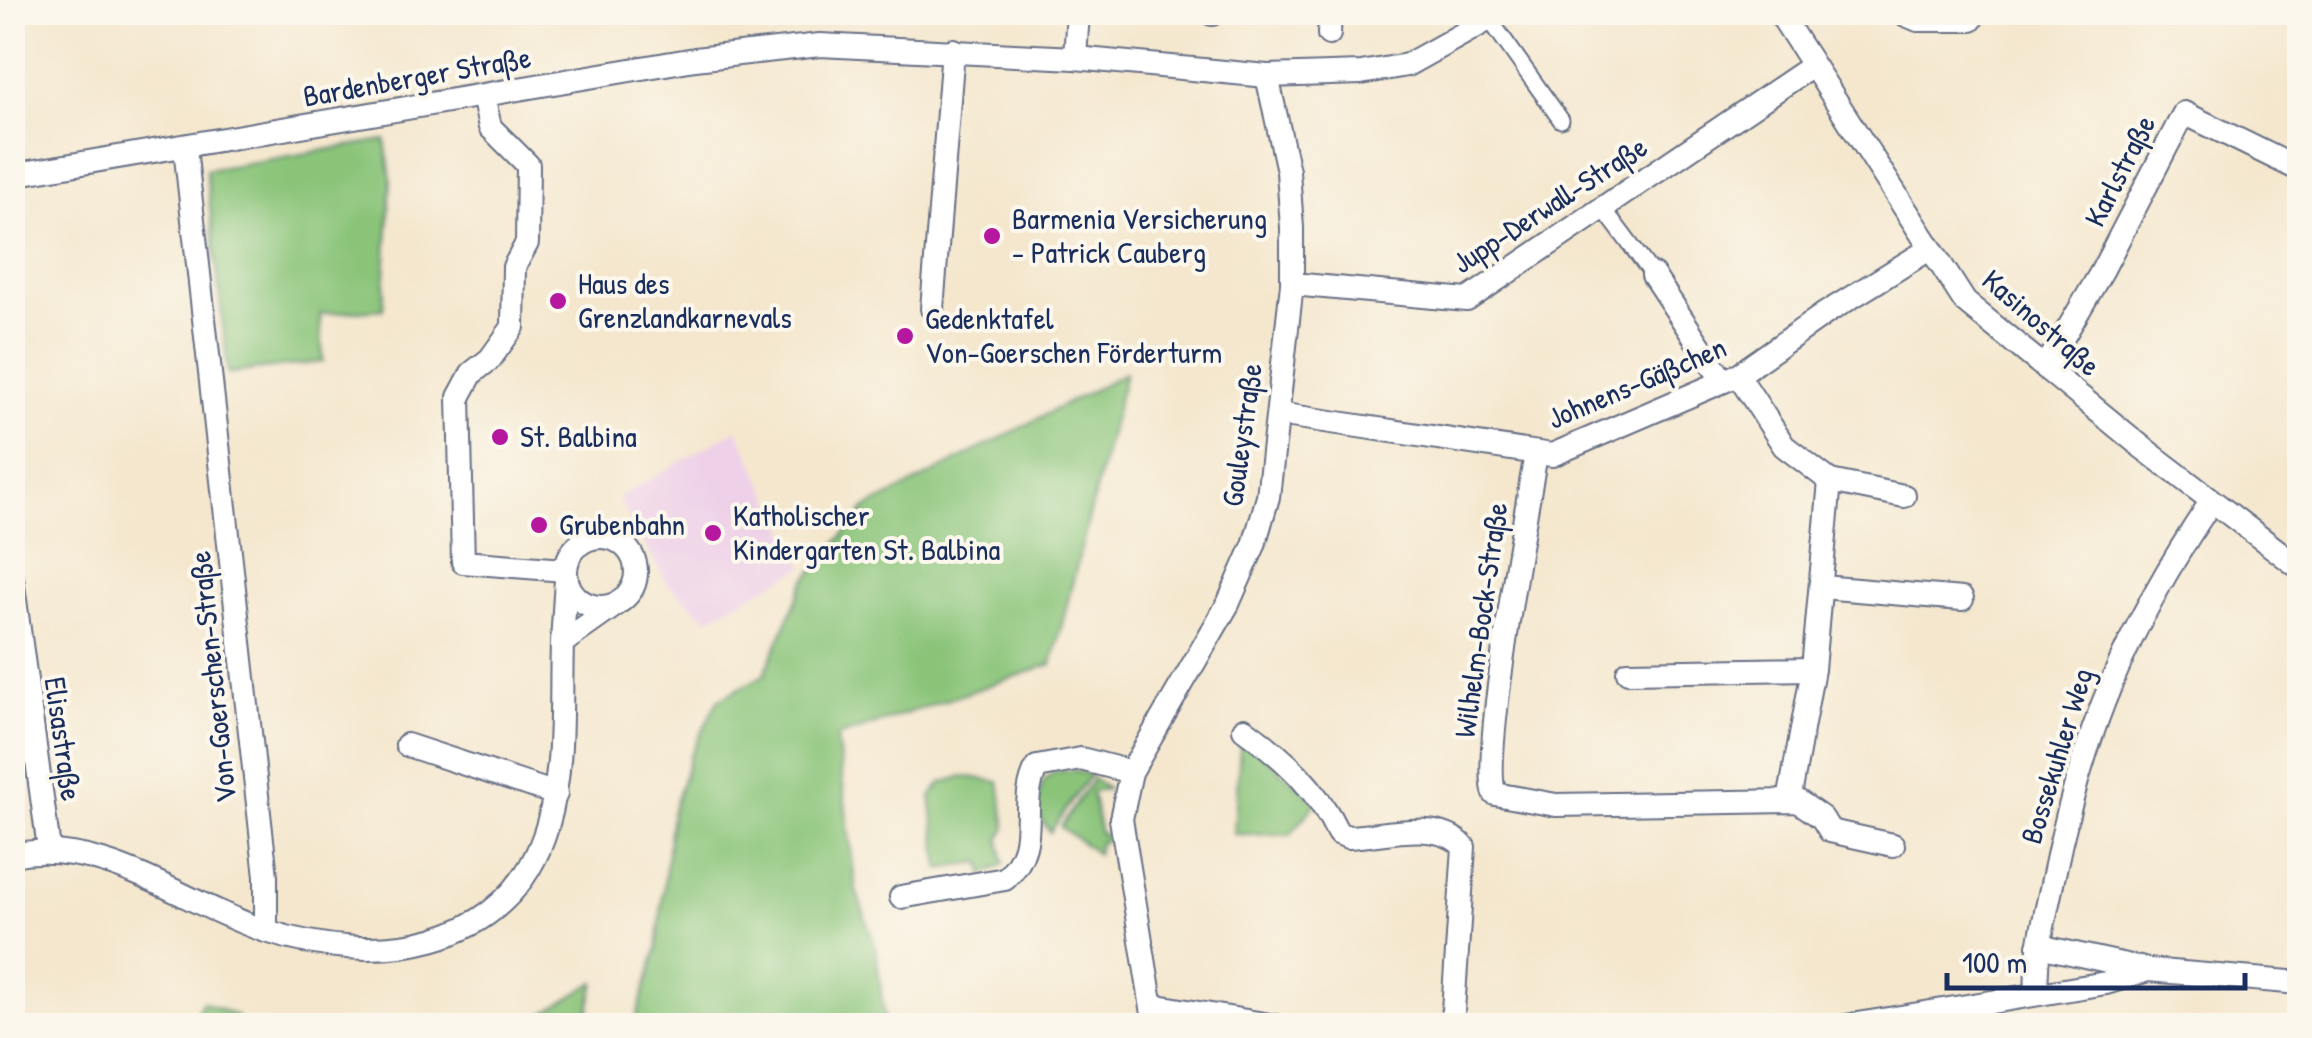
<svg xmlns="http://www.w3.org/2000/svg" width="2312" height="1038" font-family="'Patrick Hand',sans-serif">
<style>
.built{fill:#eed0e8}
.green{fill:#8ac479;stroke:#527a6c;stroke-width:2.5}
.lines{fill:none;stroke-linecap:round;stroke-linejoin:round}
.pedestrian-casing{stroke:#676f85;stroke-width:19}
.minor-casing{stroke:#676f85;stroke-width:26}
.pedestrian{stroke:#fff;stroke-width:15}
.minor{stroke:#fff;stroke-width:22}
.poi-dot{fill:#b5179e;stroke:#fbf7ec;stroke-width:4}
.labels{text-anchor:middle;stroke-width:8;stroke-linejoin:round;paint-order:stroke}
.street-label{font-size:30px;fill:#1b2f5e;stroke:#fbf7ec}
.poi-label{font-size:30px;fill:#1b2f5e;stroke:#fbf7ec;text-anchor:start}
</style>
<rect width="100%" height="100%" fill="#fbf7ec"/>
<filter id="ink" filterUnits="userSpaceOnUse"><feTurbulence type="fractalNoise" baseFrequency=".01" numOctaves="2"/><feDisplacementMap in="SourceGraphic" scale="20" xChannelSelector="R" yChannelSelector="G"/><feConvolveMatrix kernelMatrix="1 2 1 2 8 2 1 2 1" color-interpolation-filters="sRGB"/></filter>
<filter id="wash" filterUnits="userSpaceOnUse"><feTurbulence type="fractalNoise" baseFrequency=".0048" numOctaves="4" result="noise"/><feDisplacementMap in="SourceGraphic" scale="40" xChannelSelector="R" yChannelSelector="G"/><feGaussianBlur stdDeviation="2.25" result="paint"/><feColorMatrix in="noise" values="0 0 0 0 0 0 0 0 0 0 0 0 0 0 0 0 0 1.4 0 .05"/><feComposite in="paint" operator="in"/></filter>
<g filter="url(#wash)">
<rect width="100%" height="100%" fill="#f4e7ce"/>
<polygon class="built" points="737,429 804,567 707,619 667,583 618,498"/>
<g class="green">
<polygon points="385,140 391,179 383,309 320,314 323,362 228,373 206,170"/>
<polygon points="1125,373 1052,664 837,737 856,890 876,949 885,1025 634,1025 657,949 672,813 690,756 718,700 764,675 804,582 865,509"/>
<polygon points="1241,736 1317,802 1290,835 1234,834"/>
<polygon points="1073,770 1090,775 1050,832 1035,810 1043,782 1054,772"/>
<polygon points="964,776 999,782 1006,828 1000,839 1004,864 984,875 982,862 940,869 931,797 941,783"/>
<polygon points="1093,778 1107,789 1092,792 1100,834 1115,836 1099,843 1097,854 1061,827"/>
<polygon points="595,982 586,1025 525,1025"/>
<polygon points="203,1002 237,1016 238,1025 189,1025"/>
</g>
</g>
<g filter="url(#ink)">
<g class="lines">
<g class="pedestrian-casing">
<g id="pedestrian">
<polyline points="1490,20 1561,120"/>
<polyline points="1603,208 1653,275"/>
</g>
</g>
<g class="minor-casing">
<g id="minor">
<polyline points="1210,12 1212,14"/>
<polyline points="1779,12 1965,302 2143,448 2300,568"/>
<polyline points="1899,12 1918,20 1971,20"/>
<polyline points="1329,34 1330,12"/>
<polyline points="1075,58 1078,12"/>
<polyline points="483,96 490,127 528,165 527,243 514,267 513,327 490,359 472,373 459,397 463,562 565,570"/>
<polyline points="12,175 695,59 820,45 1075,58 1267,76 1361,73 1407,65 1502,12"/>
<polyline points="1653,275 1723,381"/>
<polyline points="1292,284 1467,300 1812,66"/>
<polyline points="932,309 953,50"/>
<polyline points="2045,368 2102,271 2184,113 2300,170"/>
<polyline points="1738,375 1784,446 1830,481 1813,669 1789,801"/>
<polyline points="1278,414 1552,455 1738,375 1826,313 1928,250"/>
<path d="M1536,454C1527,507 1480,760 1495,794L1556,805L1798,801L1822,818L1830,831L1893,845"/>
<polyline points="1830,481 1904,496"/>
<circle cx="601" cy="572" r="35"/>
<polyline points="12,578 49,849"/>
<polyline points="1822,587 1962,599"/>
<polyline points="562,643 566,579"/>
<polyline points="1628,672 1813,669"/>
<path d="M1244,729C1284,758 1317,788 1338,833L1348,837C1382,836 1438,818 1464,847L1452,1026"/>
<polyline points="407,745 556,794"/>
<path d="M12,855C103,836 183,904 266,931V876L185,148"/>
<path d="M901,897L1005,879C1044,843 1016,807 1037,767L1081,759L1131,772"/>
<path d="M266,931C373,966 509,954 547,827C565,768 560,704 562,643L617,604"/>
<polyline points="2039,946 2144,969"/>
<path d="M2037,992C2034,954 2046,916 2053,879C2083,731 2127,627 2211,502"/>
<polyline points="1152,1005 1276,1026"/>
<polyline points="1155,1026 1121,819 1131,772 1228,604 1254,545 1268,497 1292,284 1292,228 1288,171 1267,76"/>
<polyline points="1846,1026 2106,983 2148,970 2300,983"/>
</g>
</g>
<use href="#pedestrian" class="pedestrian"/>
<use href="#minor" class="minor"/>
</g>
</g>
<g class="poi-dot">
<circle cx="992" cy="236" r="10"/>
<circle cx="558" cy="301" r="10"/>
<circle cx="905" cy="336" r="10"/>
<circle cx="500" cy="437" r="10"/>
<circle cx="539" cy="525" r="10"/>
<circle cx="713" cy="533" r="10"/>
</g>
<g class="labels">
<g class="street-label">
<text transform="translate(417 77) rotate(-10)" y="10">Bardenberger Straße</text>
<text transform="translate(2120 171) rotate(-63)" y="10">Karlstraße</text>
<text transform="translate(1550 205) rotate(-33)" y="10">Jupp-Derwall-Straße</text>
<text transform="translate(2041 323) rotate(41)" y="10">Kasinostraße</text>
<text transform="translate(1637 383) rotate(-23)" y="10">Johnens-Gäßchen</text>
<text transform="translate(1242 435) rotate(-82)" y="10">Gouleystraße</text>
<text transform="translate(1481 620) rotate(-82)" y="10">Wilhelm-Bock-Straße</text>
<text transform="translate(213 677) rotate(-96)" y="10">Von-Goerschen-Straße</text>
<text transform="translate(63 739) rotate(82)" y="10">Elisastraße</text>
<text transform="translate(2057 756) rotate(-73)" y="10">Bossekuhler Weg</text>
</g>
<g class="poi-label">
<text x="1012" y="229">Barmenia Versicherung<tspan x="1012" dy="34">- Patrick Cauberg</tspan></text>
<text x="578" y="294">Haus des<tspan x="578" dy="34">Grenzlandkarnevals</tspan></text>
<text x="925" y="329">Gedenktafel<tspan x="925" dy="34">Von-Goerschen Förderturm</tspan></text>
<text x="520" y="447">St. Balbina</text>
<text x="733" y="526">Katholischer<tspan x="733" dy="34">Kindergarten St. Balbina</tspan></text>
<text x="559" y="535">Grubenbahn</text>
</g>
</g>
<rect width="2312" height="1038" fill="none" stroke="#fbf7ec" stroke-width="50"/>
<path d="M1947 973v15h298v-15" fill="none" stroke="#1b2f5e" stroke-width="5"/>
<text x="1962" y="973" font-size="30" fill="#1b2f5e" stroke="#fbf7ec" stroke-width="8" paint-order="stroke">100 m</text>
</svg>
